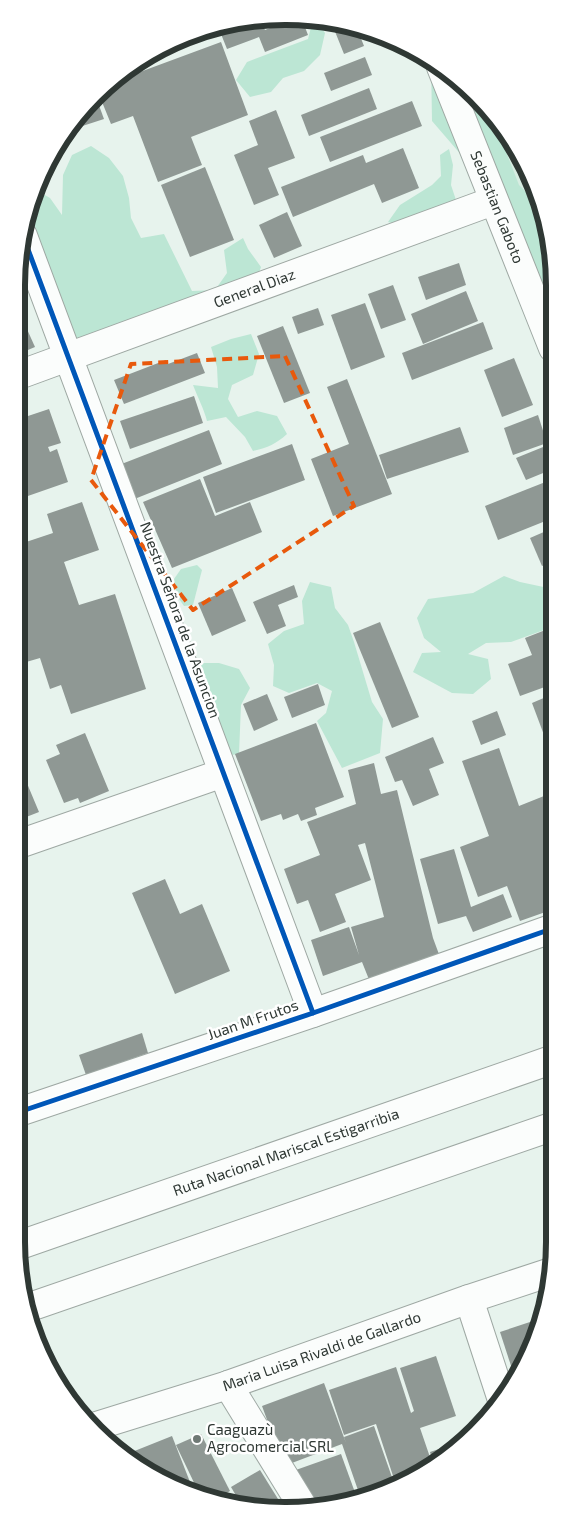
<svg xmlns="http://www.w3.org/2000/svg" width="571" height="1527" font-family="'Exo 2',sans-serif">
<style>
.built{fill:#d8ede2}
.green{fill:#bce6d4}
.building{fill:#8f9894}
.lines{fill:none;stroke-linecap:round;stroke-linejoin:round}
.minor-casing{stroke:#9ea8a3;stroke-width:30}
.trunk-casing{stroke:#9ea8a3;stroke-width:30}
.minor{stroke:#fbfdfc;stroke-width:28}
.trunk{stroke:#fbfdfc;stroke-width:28}
.cycleway-casing{stroke:#fff;stroke-width:8}
.cycleway{stroke:#0057b8;stroke-width:5}
.marked{fill:none;stroke:#e8590c;stroke-width:4;stroke-dasharray:10 6;stroke-linejoin:round}
.poi-dot{fill:#6f7975;stroke:#fff;stroke-width:2}
.labels{text-anchor:middle;stroke-width:5;stroke-linejoin:round;paint-order:stroke}
.street-label{font-size:15px;fill:#2f3834;stroke:#fff}
.poi-label{font-size:15px;fill:#2f3834;stroke:#fff;text-anchor:start}
.rim{fill:none;stroke:#2f3834;stroke-width:6}
</style>
<rect width="100%" height="100%" fill="#e7f3ed"/>
<polygon class="built" points="462,85 488,108 527,167 552,250 553,313"/>
<g class="green">
<polygon points="312,23 318,23 325,33 320,55 304,71 283,78 271,92 250,97 236,80 247,62 308,39"/>
<polygon points="431,60 435,61 488,108 502,130 503,144 519,185 539,205 552,250 553,307 550,299 504,225 488,186 432,121"/>
<polygon points="91,146 109,158 123,176 129,198 131,218 141,238 164,234 192,291 215,290 227,273 224,250 243,238 248,249 261,267 254,287 84,344 68,335 24,228 26,216 38,191 50,198 62,215 63,175 72,155"/>
<polygon points="449,149 453,165 451,185 459,209 409,227 388,222 400,205 432,185 441,176 440,155"/>
<path d="M251,334L259,354L253,375L232,385L228,399L238,417L257,411L277,416L287,434C276,444 267,448 253,451L245,437L226,417L207,421C204,409 198,398 193,385L218,388L217,367L211,347L231,339Z"/>
<polygon points="197,565 202,570 193,605 184,606 177,596 174,579 181,569"/>
<polygon points="504,576 520,582 553,589 553,617 544,630 511,642 486,643 468,654 488,659 491,679 473,694 452,693 413,672 422,653 441,652 424,638 417,618 428,599 473,593"/>
<polygon points="310,582 331,587 335,608 348,625 354,642 372,702 383,719 380,753 342,768 317,721 326,713 332,691 317,683 289,693 273,686 274,665 268,644 284,631 304,624 302,601"/>
<polygon points="196,663 219,663 239,669 250,688 241,705 239,754 222,756"/>
</g>
<g class="building">
<polygon points="251,19 277,20 263,26 265,30 287,21 303,22 308,35 265,52 259,37 227,49 219,29"/>
<polygon points="332,24 356,26 364,46 344,54"/>
<polygon points="221,42 248,115 191,137 202,165 158,182 133,116 111,124 100,97 121,79"/>
<polygon points="365,57 372,75 331,91 324,73"/>
<polygon points="369,88 377,109 309,136 301,115"/>
<polygon points="97,100 104,119 67,131 72,121"/>
<polygon points="412,101 422,126 330,162 320,137"/>
<polygon points="276,110 295,158 268,168 279,195 254,205 234,155 258,145 249,121"/>
<polygon points="403,148 419,188 382,203 374,184 293,217 281,187 363,155 366,163"/>
<polygon points="205,167 234,240 190,257 161,185"/>
<polygon points="287,212 302,246 274,258 259,225"/>
<polygon points="459,263 466,285 426,300 418,277"/>
<polygon points="393,285 406,320 381,329 368,294"/>
<polygon points="466,291 478,321 423,344 411,314"/>
<polygon points="365,303 385,357 351,370 331,315"/>
<polygon points="318,308 324,325 298,334 292,317"/>
<polygon points="483,322 493,349 412,380 402,353"/>
<polygon points="283,326 310,393 284,403 257,336"/>
<polygon points="26,327 35,347 16,355 16,331"/>
<polygon points="197,353 205,373 124,404 114,380 166,360 168,364"/>
<polygon points="514,358 533,405 502,417 484,370"/>
<polygon points="347,379 392,494 333,516 311,459 349,444 327,387"/>
<polygon points="194,396 203,423 130,449 120,421"/>
<polygon points="49,409 61,443 48,447 50,452 57,449 68,482 25,497 16,472 16,464 22,461 16,444 16,420"/>
<polygon points="538,415 547,443 513,455 504,428"/>
<polygon points="460,427 469,452 387,479 379,455"/>
<polygon points="209,430 222,464 132,500 119,465"/>
<polygon points="553,443 553,469 526,480 516,458"/>
<polygon points="292,444 305,480 216,513 203,477"/>
<polygon points="200,479 215,516 250,502 262,532 172,568 143,502"/>
<polygon points="553,479 553,518 498,540 485,506"/>
<polygon points="82,502 99,550 64,562 79,605 115,594 146,689 71,714 61,685 50,689 40,658 16,665 16,514 26,542 53,533 47,514"/>
<polygon points="553,528 553,561 542,566 530,538"/>
<polygon points="294,585 298,597 278,605 286,626 267,634 253,602"/>
<polygon points="232,588 246,621 212,636 198,603"/>
<polygon points="380,622 419,717 392,728 353,633"/>
<polygon points="553,627 553,684 520,696 508,664 532,655 525,638"/>
<polygon points="318,684 325,705 292,718 284,697"/>
<polygon points="267,694 278,720 254,731 243,704"/>
<polygon points="553,694 554,747 553,747 548,733 544,735 532,703"/>
<polygon points="497,711 506,735 481,745 472,721"/>
<polygon points="316,723 344,797 315,808 317,815 301,821 298,814 283,820 281,814 261,821 235,754"/>
<polygon points="85,733 109,791 80,803 78,798 64,803 46,760 60,754 56,745"/>
<polygon points="433,737 444,763 429,769 439,795 413,806 402,780 395,782 385,757"/>
<polygon points="499,748 519,806 554,792 554,909 520,921 507,886 478,897 460,847 489,836 462,761"/>
<polygon points="16,750 24,768 21,769 39,812 16,821"/>
<polygon points="374,763 381,794 397,790 433,938 440,957 370,982 362,962 323,976 311,940 349,927 359,955 351,927 384,917 365,843 358,845 371,880 335,894 346,922 320,932 308,900 297,904 284,869 320,855 307,822 356,804 348,770"/>
<polygon points="454,849 471,907 503,894 512,917 473,932 466,916 438,924 420,859"/>
<polygon points="165,879 180,914 202,904 230,971 175,994 132,893"/>
<polygon points="142,1033 148,1053 86,1075 79,1055"/>
<polygon points="542,1318 514,1375 500,1332"/>
<polygon points="436,1356 456,1416 420,1428 433,1466 395,1482 376,1424 344,1435 329,1390 396,1367 411,1413 414,1411 400,1368"/>
<polygon points="324,1383 346,1443 344,1437 374,1426 394,1483 360,1496 342,1444 284,1466 262,1406"/>
<polygon points="201,1434 230,1491 218,1498 198,1491 176,1445"/>
<polygon points="172,1436 190,1482 181,1485 151,1475 127,1454"/>
<polygon points="460,1442 435,1466 434,1466 430,1452"/>
<polygon points="341,1454 357,1498 338,1506 313,1506 293,1471"/>
<polygon points="260,1470 283,1507 250,1508 242,1506 231,1487"/>
</g>
<g class="lines">
<g class="minor-casing">
<g id="minor">
<path id="s1" d="M441,67L553,348"/>
<polyline points="23,236 313,1013"/>
<path id="s2" d="M16,376L493,201"/>
<polyline points="16,845 223,773"/>
<polyline points="16,1113 313,1013 554,928"/>
<polyline points="469,1299 502,1400"/>
<polyline points="228,1385 303,1507"/>
<path id="s3" d="M93,1427L228,1385L469,1299L551,1272"/>
</g>
</g>
<g class="trunk-casing">
<g id="trunk">
<path id="s4" d="M17,1246L554,1059"/>
<polyline points="27,1308 554,1126"/>
</g>
</g>
<use href="#minor" class="minor"/>
<use href="#trunk" class="trunk"/>
<g class="cycleway-casing">
<g id="cycleway">
<polyline points="23,236 313,1013"/>
<polyline points="16,1113 313,1013 554,928"/>
</g>
</g>
<use href="#cycleway" class="cycleway"/>
</g>
<path class="marked" d="M285,356L354,506L193,610L91,480L131,364Z"/>
<circle class="poi-dot" cx="197" cy="1439" r="5"/>
<g class="labels">
<g class="street-label">
<text dy="5" stroke="none"><textPath href="#s1" startOffset="151">Sebastian Gaboto</textPath></text>
<text dy="5" stroke="none"><textPath href="#s2" startOffset="254">General Diaz</textPath></text>
<text transform="translate(180 620) rotate(70)" y="5">Nuestra Señora de la Asuncion</text>
<text transform="translate(253 1020) rotate(-19)" y="5">Juan M Frutos</text>
<text dy="5" stroke="none"><textPath href="#s4" startOffset="285">Ruta Nacional Mariscal Estigarribia</textPath></text>
<text dy="5" stroke="none"><textPath href="#s3" startOffset="241">Maria Luisa Rivaldi de Gallardo</textPath></text>
</g>
<g class="poi-label">
<text x="207" y="1435">Caaguazù<tspan x="207" dy="17">Agrocomercial SRL</tspan></text>
</g>
</g>
<path d="M0 0H571V1527H0ZM285 25H286A260 260 0 0 1 546 285V1242A260 260 0 0 1 286 1502H285A260 260 0 0 1 25 1242V285A260 260 0 0 1 285 25Z" fill="#fff" fill-rule="evenodd"/>
<path class="rim" d="M285 25H286A260 260 0 0 1 546 285V1242A260 260 0 0 1 286 1502H285A260 260 0 0 1 25 1242V285A260 260 0 0 1 285 25Z"/>
</svg>
